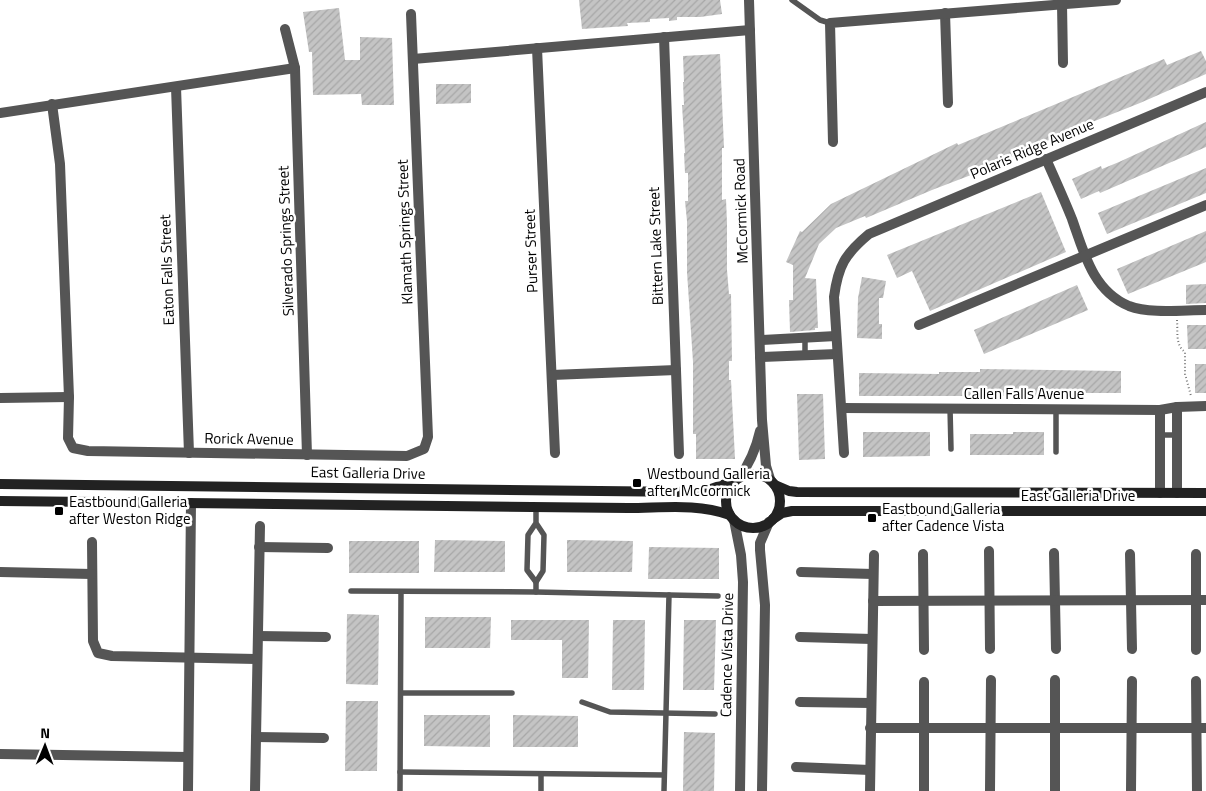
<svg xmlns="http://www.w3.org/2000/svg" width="1206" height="791" font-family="'Titillium Web',sans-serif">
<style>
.building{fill:url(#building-hatch)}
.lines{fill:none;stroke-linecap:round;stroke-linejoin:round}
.path{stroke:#777;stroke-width:2;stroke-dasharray:1 2.5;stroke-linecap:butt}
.service{stroke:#555;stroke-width:5.5}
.minor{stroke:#555;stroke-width:10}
.tertiary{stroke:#555;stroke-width:10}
.secondary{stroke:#222;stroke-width:10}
.poi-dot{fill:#000;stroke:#fff;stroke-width:2}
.labels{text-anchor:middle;stroke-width:5;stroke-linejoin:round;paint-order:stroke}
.street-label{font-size:15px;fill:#000;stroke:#fff}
.poi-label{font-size:15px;fill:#000;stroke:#fff;text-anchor:start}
</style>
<defs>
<pattern id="building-hatch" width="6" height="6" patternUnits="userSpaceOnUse" patternTransform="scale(1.25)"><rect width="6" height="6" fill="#c4c4c4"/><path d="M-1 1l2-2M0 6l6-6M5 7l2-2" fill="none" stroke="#a7a7a7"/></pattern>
</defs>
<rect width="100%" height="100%" fill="#fff"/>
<g class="building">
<polygon points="579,0 720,0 722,14 700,17 677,17 677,20 669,21 669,18 650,19 650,22 627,23 628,26 582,29"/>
<polygon points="339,8 345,60 360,60 360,37 392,38 394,105 362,105 361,94 313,95 312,52 309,52 303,12"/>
<polygon points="1201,51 1206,61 1206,74 1140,103 1067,132 971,175 932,190 866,218 865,216 836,228 819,244 805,278 816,279 818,328 815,328 815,330 790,332 789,300 793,300 793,265 786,262 800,231 802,232 831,204 957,143 958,145 1164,59 1167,65"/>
<polygon points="720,54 724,148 722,148 722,200 726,199 727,223 727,270 729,294 731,294 732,361 729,361 729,380 731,380 735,459 696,459 696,434 693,434 693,362 687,272 687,221 685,201 688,201 688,173 685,173 684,153 685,153 682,105 684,105 683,82 684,82 683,56"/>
<polygon points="436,84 471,84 471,103 436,104"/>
<polygon points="1206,122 1206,147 1100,193 1099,191 1081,199 1072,179 1101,166 1102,169 1119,162"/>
<polygon points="1206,168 1206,193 1107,234 1098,213"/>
<polygon points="1041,192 1066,252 930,311 912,271 897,278 887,255"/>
<polygon points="1206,231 1206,262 1128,294 1117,269"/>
<polygon points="862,277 886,281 883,298 879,298 879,324 882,324 882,339 857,338 858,298"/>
<polygon points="1206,284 1206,303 1186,304 1186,285"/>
<polygon points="1077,285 1088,310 984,354 974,330"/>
<polygon points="1187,325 1206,325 1206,349 1188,349"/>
<rect x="1195" y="364" width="11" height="29"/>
<polygon points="980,369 1121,371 1121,393 1045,393 1045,396 859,396 859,373 939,374 939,372 980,372"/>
<polygon points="797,394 823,394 825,459 799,460"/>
<polygon points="863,432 930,432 930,456 863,457"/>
<polygon points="1013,432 1044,432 1044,455 970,455 970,434 1013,434"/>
<polygon points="435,540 505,541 505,572 434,572"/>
<polygon points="567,540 633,541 632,572 567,572"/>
<rect x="349" y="541" width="70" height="32"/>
<polygon points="649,547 719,548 719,579 648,579"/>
<polygon points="347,614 379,615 378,685 346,684"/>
<polygon points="425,617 491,617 490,648 425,648"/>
<polygon points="511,620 589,620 588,678 562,678 562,640 511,640"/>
<polygon points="613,620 645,620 644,690 612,690"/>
<polygon points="684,620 716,620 714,690 683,690"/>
<polygon points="346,701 378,701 377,771 345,771"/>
<polygon points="424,715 490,715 490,747 424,746"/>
<polygon points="513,715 578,716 578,747 513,747"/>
<polygon points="684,732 715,733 714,791 683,791"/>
</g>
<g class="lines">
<path class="path" d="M1177,320C1178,331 1175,345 1185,352V374L1191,396"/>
<g class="service">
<polyline points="792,0 820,20 830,23"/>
<polyline points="805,338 805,355"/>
<polyline points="950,408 951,449"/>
<polyline points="1056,409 1056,452"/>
<polyline points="1160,435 1177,435"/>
<polyline points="536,523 544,535 543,571 536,582 527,570 528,535 536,523 536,507"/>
<polyline points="351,591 536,592 536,582"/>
<polyline points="536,592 669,595 664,791"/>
<polyline points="669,595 718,596"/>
<polyline points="401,693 512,693"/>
<polyline points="582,702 610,712 715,714"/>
<polyline points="400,772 664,775"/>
<polyline points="400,791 401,592"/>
<polyline points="541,791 541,774"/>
</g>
<g class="minor">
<polyline points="1062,4 1063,63"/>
<polyline points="945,13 948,103"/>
<polyline points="285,29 295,68 307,455"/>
<polyline points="664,37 679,454"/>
<polyline points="537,48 555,453"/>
<polyline points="413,59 750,30"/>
<polyline points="176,87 189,453"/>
<polyline points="52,104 60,164 69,397 68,438 73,448 88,451 407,456 424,449 428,437 411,14"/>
<polyline points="0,113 295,68"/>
<polyline points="833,142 830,23 1116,0"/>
<path d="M1046,159C1055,179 1064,199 1072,219C1084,253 1093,291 1129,306C1150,314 1183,310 1206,310"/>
<polyline points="919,325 1206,205"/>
<polyline points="760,340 836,336"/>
<polyline points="760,357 837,354"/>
<polyline points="552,375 676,370"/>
<polyline points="0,398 69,397"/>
<polyline points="842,408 1160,410 1177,407 1206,406"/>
<polyline points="1160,410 1160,493"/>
<path d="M844,453L834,297C838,266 845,254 869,234L1206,92"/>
<polyline points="1177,493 1177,407"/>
<polyline points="92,542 93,641 98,653 112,656 257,659"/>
<polyline points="259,547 328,548"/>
<polyline points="989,551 990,649"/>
<polyline points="1054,553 1056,649"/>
<polyline points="923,554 924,650"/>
<polyline points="1130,554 1132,649"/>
<polyline points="1196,554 1196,650"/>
<polyline points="0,572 92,574"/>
<polyline points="801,572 873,574"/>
<polyline points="873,601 1206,600"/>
<polyline points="258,636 326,637"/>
<polyline points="800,637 872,639"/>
<polyline points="1196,681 1197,791"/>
<polyline points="924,682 924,791"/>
<polyline points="800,702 871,703"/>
<polyline points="870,728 1206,728"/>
<polyline points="256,737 324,738"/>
<polyline points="0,754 188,757"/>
<polyline points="796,767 870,770"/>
<polyline points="188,791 191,503"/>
<polyline points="255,791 260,526"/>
<polyline points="870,791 874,555"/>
<polyline points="990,791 991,680"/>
<polyline points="1055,791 1055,680"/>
<polyline points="1131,791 1132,681"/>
</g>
<g class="tertiary">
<polyline points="749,0 762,420 766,466 770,479"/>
<path d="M739,478C750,463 756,449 760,431"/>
<polyline points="734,520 741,555 743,582 740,791"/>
<polyline points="762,791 765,605 760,550 760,543 769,522"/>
</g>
<g class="secondary">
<circle cx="753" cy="501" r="27"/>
<polyline points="0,484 691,492 708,490 734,481"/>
<polyline points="775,485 789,491 797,492 1206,493"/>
<path d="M0,501L628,508C663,508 697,503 730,515"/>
<polyline points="773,519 782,513 792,511 1206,511"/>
</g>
</g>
<g class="poi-dot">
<rect x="632" y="478" width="10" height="10" rx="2.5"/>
<rect x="54" y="506" width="10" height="10" rx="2.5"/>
<rect x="867" y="513" width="10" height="10" rx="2.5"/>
</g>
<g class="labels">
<g class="street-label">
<text transform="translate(1032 149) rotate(-23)" y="5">Polaris Ridge Avenue</text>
<text transform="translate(741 211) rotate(-92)" y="5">McCormick Road</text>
<text transform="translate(405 232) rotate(-92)" y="5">Klamath Springs Street</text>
<text transform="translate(286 241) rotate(-92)" y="5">Silverado Springs Street</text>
<text transform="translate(656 246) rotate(-92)" y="5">Bittern Lake Street</text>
<text transform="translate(531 251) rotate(-92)" y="5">Purser Street</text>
<text transform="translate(167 270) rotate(-92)" y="5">Eaton Falls Street</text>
<text x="1024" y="399">Callen Falls Avenue</text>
<text transform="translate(249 439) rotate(1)" y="5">Rorick Avenue</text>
<text transform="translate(368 473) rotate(1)" y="5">East Galleria Drive</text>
<text x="1078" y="501">East Galleria Drive</text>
<text transform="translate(727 655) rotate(-89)" y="5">Cadence Vista Drive</text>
</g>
<g class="poi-label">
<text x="647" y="479">Westbound Galleria<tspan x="647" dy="17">after McCormick</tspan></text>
<text x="69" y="507">Eastbound Galleria<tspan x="69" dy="17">after Weston Ridge</tspan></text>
<text x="882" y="514">Eastbound Galleria<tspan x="882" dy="17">after Cadence Vista</tspan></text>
</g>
</g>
<g transform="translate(45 746) rotate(1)" stroke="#ffffff" stroke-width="4" paint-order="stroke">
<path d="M0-4L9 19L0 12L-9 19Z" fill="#000000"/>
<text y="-8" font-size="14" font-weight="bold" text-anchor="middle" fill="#000000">N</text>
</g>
</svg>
